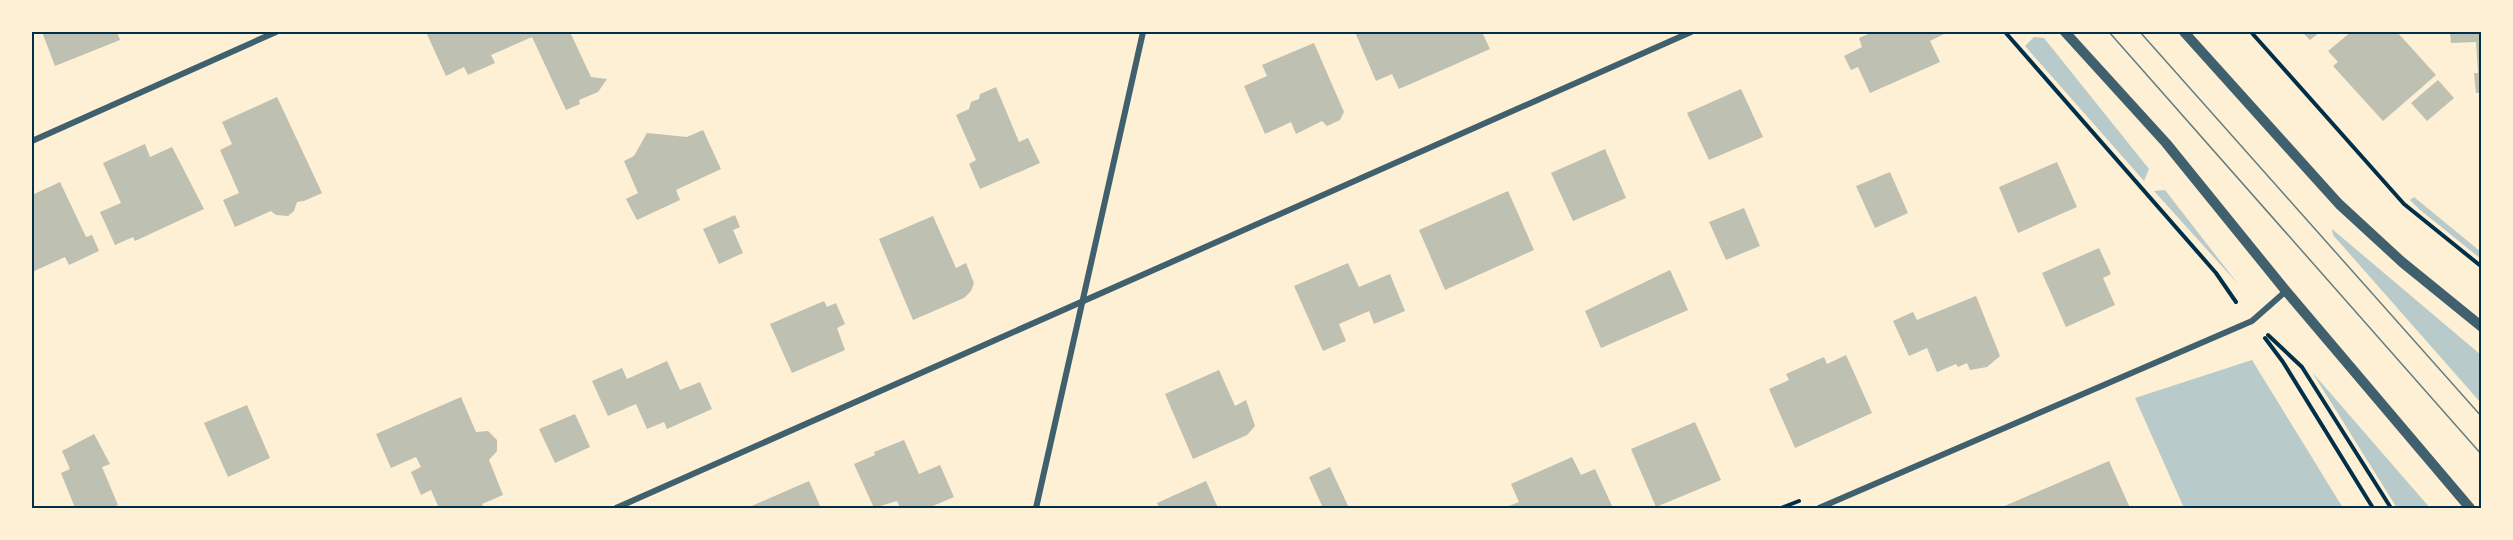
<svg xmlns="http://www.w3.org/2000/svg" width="2513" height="540" font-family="'Public Sans',sans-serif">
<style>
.green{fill:#b9caca}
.building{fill:#bec0b2}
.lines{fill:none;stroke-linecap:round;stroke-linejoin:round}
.path{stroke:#003049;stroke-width:4}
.minor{stroke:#3f606c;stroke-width:6}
.tertiary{stroke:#3f606c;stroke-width:10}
.tram{stroke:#657d81;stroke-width:1.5}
.neatline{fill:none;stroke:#003049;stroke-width:2}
</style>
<rect width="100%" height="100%" fill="#fdf0d5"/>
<g class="green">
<polygon points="2034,37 2044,38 2149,169 2144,181 2025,46"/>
<polygon points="2165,190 2238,284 2154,191"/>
<polygon points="2414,197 2481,252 2481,259 2419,209 2410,200"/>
<polygon points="2332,229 2481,355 2481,403 2333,235"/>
<polygon points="2252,360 2343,508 2184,508 2135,398"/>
<polygon points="2312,372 2430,508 2397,508"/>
</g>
<g class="building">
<polygon points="42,32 117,32 120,40 55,66"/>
<polygon points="426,32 570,32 591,77 607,79 598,92 579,100 580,104 566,110 532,37 491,55 495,63 468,75 464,67 446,76"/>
<polygon points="1355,32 1482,32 1490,49 1399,89 1392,74 1376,81"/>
<polygon points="1873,32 1945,32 1946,33 1930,41 1940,62 1870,93 1858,67 1851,70 1844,56 1862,47 1859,38"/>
<polygon points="2302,32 2320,32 2310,40"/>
<polygon points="2351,32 2397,32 2436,75 2383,121 2333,66 2338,62 2328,51"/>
<polygon points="2450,32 2482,32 2482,93 2476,93 2474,73 2478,73 2476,42 2451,43"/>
<polygon points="1314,43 1344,112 1340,120 1327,126 1322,121 1296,134 1291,122 1265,134 1244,86 1267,76 1262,65"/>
<polygon points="2438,80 2454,98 2427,121 2411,103"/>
<polygon points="996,87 1019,142 1028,138 1040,163 980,189 969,164 976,160 956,115 969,109 971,102 979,99 980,94"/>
<polygon points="1741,89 1763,137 1709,160 1687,113"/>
<polygon points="277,97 322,193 304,201 297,202 294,211 288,216 276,215 271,211 235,227 223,200 239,193 220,150 232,144 222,122"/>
<polygon points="703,130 721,169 676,190 680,200 637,220 626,199 638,193 624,161 634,156 647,133 687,137"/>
<polygon points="145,144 150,157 172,147 204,209 135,241 133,237 115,245 100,212 121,203 103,163"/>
<polygon points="1605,149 1626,198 1573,221 1551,173"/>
<polygon points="2057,162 2077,207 2018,233 1999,187"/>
<polygon points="1890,172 1908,213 1875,228 1856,186"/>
<polygon points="60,182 86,237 92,235 99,251 69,265 65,257 32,272 32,195"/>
<polygon points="1508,191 1534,250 1445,290 1419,230"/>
<polygon points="1744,208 1760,246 1726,260 1709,222"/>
<polygon points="735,215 740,227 733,230 743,253 719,264 703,229"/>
<polygon points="933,216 956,268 966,263 974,283 971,291 964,298 913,320 879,239"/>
<polygon points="2099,248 2111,274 2103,278 2115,305 2066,327 2042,273"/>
<polygon points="1348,263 1359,287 1390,274 1405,311 1374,324 1369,311 1339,324 1346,341 1323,351 1294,286"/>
<polygon points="1670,270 1688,310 1601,348 1585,311"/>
<polygon points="1976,296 2000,356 1987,367 1970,370 1967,363 1958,367 1956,364 1937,372 1927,348 1909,356 1893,321 1913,312 1917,320"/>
<polygon points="824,301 827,307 836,303 845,324 837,328 845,350 792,373 770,324"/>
<polygon points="1846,355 1872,413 1795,448 1769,389 1789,380 1786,374 1824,357 1827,364"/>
<polygon points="667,361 680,390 700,382 712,409 667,429 664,422 647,429 636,404 608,416 592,381 622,368 627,379"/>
<polygon points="1219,370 1235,406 1246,400 1255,426 1247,435 1193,459 1165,394"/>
<polygon points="461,397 476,432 488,431 497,440 497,451 489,460 503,495 482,504 484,508 439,508 431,490 421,495 411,472 421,467 416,457 391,468 376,434"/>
<polygon points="247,405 270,458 228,477 204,423"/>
<polygon points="575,414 590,447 555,463 539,429"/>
<polygon points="1695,422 1721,480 1656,507 1631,449"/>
<polygon points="94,434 110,464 102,467 118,505 111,508 75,508 61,473 70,469 62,451"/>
<polygon points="904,440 919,474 940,465 954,497 928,508 900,508 897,501 874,508 854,464 875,455 874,452"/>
<polygon points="1572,457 1581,475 1595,469 1613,508 1504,508 1519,502 1511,484"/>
<polygon points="2109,461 2130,508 2000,508"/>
<polygon points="1330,467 1349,508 1323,508 1309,477"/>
<polygon points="809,481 821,508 747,508"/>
<polygon points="1206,481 1218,508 1159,508 1157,503"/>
</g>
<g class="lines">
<g class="path">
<polyline points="2005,32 2216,273 2236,302"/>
<polyline points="2251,32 2404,204 2482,267"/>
<polyline points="2268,335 2302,367 2391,508"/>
<polyline points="2265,338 2283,362 2373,508"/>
<polyline points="1781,508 1799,501"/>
</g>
<g class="minor">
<polyline points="32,141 276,32"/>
<polyline points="616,508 1691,32"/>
<polyline points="1036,508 1143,32"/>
<polyline points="1819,508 2252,321 2286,291"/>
</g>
<g class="tertiary">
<polyline points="2065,32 2166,143 2286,291 2470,508"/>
<polyline points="2184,32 2339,204 2402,262 2482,327"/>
</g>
<g class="tram">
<polyline points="2109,32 2482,455"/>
<polyline points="2140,32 2482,417"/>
</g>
</g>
<rect width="2513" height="540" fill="none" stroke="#fdf0d5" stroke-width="66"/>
<rect x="33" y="33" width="2447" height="474" class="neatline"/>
</svg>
